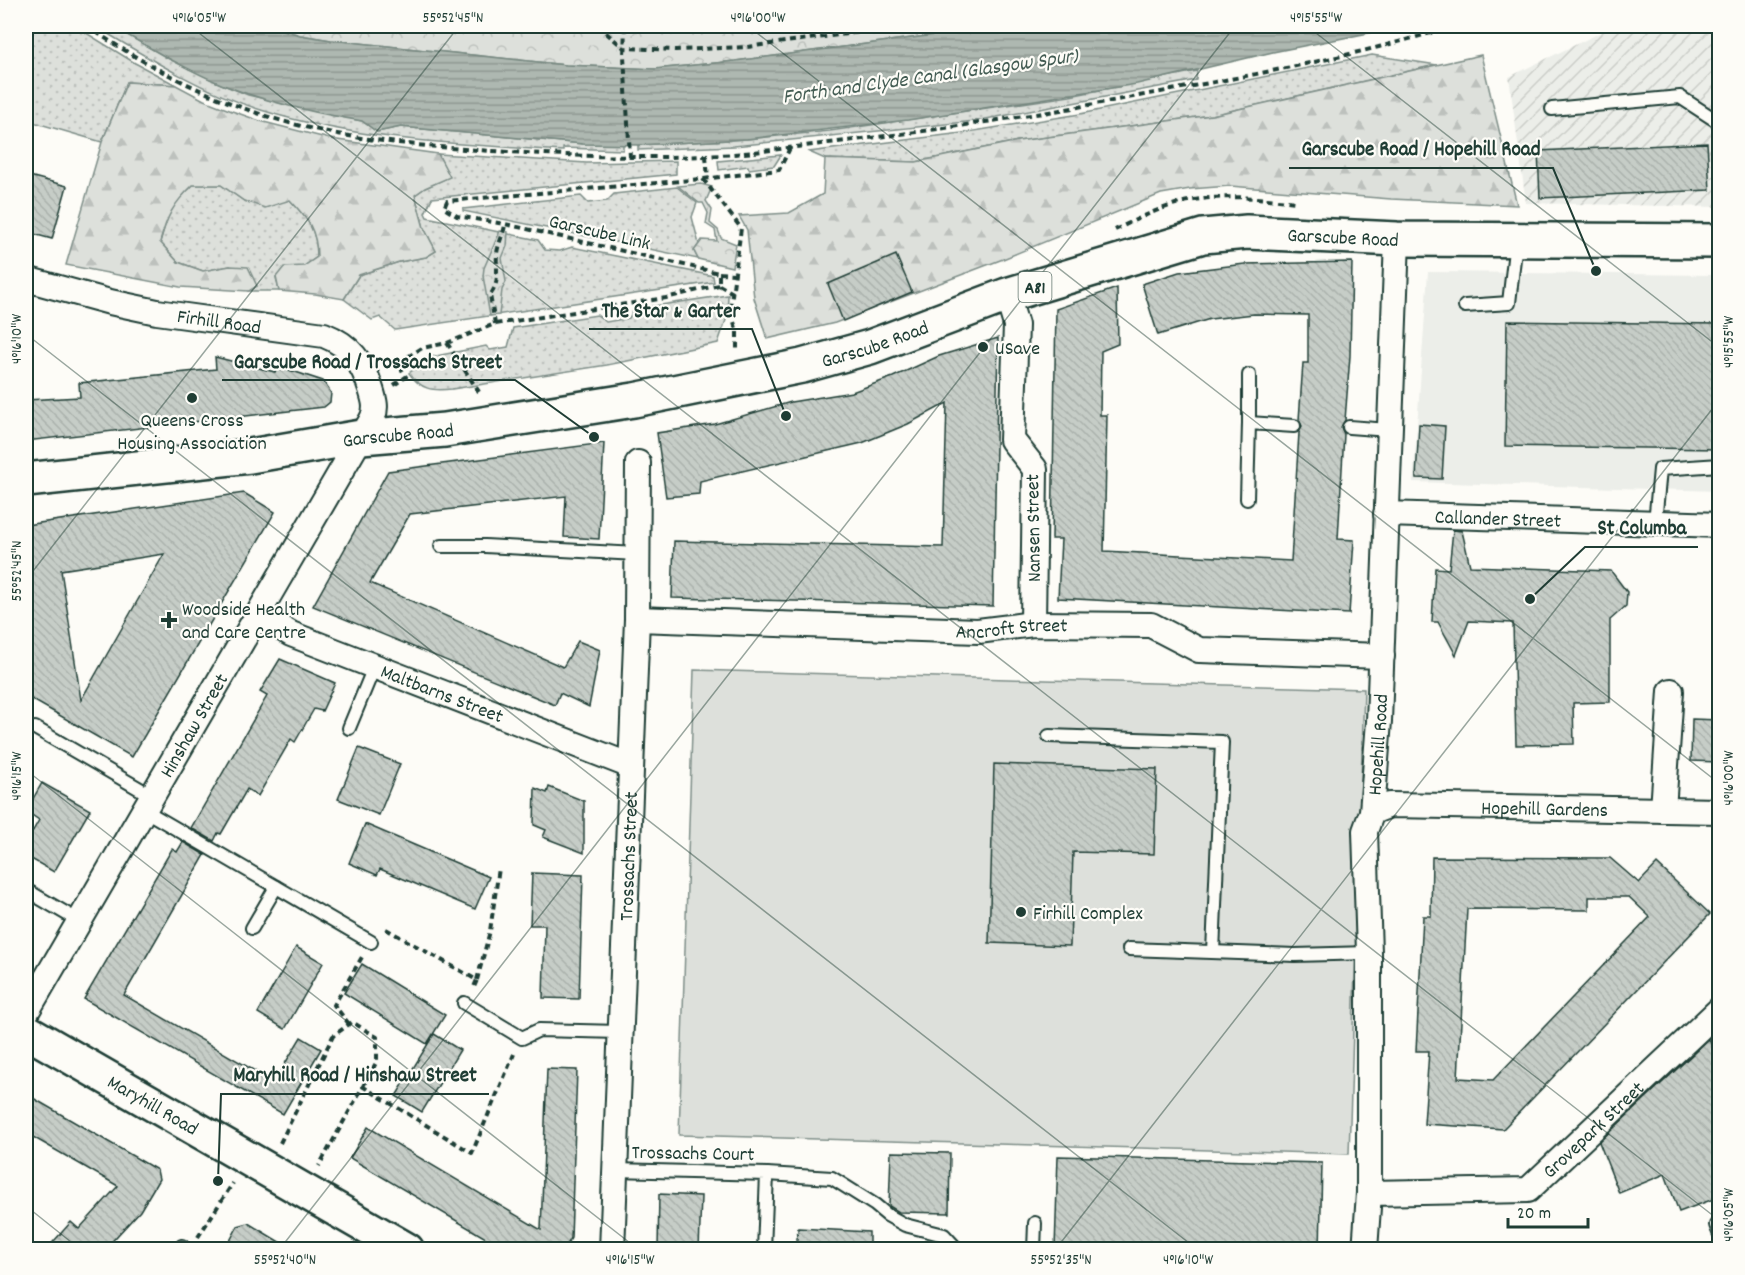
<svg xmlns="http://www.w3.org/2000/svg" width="1745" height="1275" font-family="Dekko,sans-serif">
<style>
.built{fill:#eceee9}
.industrial{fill:url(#industrial-furrows)}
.grass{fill:url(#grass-dots);stroke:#7e8e88;stroke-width:1.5}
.forest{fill:url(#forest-firs);stroke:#7e8e88;stroke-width:1.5}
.park{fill:url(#park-crowns);stroke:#7e8e88;stroke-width:1.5}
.pitch{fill:#dde0db;stroke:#7e8e88;stroke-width:1.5}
.water{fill:url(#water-rules);stroke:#75877f;stroke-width:1.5}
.building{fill:url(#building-back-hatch);stroke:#1f3d34;stroke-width:1.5;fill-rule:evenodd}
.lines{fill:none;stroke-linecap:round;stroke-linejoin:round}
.lane-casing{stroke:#1f3d34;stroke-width:16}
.street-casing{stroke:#1f3d34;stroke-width:28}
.secondary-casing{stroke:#1f3d34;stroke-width:38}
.primary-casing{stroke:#1f3d34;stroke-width:38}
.path{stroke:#1f3d34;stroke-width:4;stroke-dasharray:6 4.5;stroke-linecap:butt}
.lane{stroke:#fdfcf7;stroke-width:12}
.street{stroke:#fdfcf7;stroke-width:24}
.secondary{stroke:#fdfcf7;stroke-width:33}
.primary{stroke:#fdfcf7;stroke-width:33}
.ticks{fill:none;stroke:#1f3d34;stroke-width:1.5;stroke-opacity:0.45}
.poi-dot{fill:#1f3d34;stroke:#fdfcf7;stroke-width:2}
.labels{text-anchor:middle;stroke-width:4.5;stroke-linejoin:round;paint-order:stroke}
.shield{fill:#fdfcf7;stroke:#62766e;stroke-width:1.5}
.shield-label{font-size:18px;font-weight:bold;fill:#1f3d34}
.street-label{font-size:20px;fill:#1f3d34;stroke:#fdfcf7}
.poi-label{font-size:20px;fill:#1f3d34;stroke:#fdfcf7;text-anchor:start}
.water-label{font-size:21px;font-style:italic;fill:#435c53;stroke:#fdfcf7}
.leader{fill:none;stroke:#1f3d34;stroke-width:2}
.callout-dot{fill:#1f3d34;stroke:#fdfcf7;stroke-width:2}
.callout-label{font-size:21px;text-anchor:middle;font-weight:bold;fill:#1f3d34;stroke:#fdfcf7;stroke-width:4.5;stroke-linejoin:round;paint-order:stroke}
.neatline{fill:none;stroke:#1f3d34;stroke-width:2}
.ticks-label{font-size:15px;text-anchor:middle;fill:#1f3d34}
</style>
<defs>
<pattern id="industrial-furrows" width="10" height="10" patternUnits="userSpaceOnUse" patternTransform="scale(1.5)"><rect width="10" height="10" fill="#eceee9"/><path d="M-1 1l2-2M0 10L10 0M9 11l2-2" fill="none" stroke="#cacdc8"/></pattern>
<pattern id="grass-dots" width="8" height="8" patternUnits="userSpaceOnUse" patternTransform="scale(1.5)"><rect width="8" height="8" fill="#dde0db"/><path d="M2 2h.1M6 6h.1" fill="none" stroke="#bdc1bd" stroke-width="1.8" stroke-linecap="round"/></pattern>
<pattern id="forest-firs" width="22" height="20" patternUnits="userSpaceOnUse" patternTransform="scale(1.5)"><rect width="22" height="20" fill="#dde0db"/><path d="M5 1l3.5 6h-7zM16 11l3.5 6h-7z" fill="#bdc1bd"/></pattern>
<pattern id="park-crowns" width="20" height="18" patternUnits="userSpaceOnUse" patternTransform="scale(1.5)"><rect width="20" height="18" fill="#dde0db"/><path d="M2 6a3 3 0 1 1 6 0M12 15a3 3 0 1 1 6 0" fill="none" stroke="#bdc1bd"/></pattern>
<pattern id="water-rules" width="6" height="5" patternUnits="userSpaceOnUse" patternTransform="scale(1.5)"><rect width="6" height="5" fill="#aeb8b1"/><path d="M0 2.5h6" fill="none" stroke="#8d9791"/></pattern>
<pattern id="building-back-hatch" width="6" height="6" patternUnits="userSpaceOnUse" patternTransform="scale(1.5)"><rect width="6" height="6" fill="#c6cdc7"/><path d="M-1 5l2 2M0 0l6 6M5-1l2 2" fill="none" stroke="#aab1ac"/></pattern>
</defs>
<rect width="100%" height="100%" fill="#fdfcf7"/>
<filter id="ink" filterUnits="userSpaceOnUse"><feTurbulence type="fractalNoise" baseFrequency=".0167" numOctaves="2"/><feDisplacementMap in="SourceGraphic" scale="12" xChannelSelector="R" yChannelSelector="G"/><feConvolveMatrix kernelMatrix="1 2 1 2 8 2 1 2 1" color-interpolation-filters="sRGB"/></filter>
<g filter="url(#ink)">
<polygon class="built" points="1428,272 1719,275 1719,491 1413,482"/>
<polygon class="industrial" points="1614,26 1719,26 1719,207 1526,203 1509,77"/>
<g class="grass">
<polygon points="26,26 75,26 135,63 176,85 127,82 102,142 26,120"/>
<path d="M95,26H112L169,59L219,83L248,95L362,121L377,132L401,127L583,144L623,143V150L563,148V151C461,144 359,141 261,110C201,91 148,58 95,26Z"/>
<polygon points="1372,55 1437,65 1212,115 1018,141 916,162 825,159 809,152 962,133 1080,114"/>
<polygon points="1197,71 1196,80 975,121 734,146 638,150 638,145 747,139 830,131 1070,96"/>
<polygon points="438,154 587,163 676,161 676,174 432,198 425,213 427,217 538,240 545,250 560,251 572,247 713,276 714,282 395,330 380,317 372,320 344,299 359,275 399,262 426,257 436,251 424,228 415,195 425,188 449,177"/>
<polygon points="781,155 774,166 749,169 748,166 719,170 718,161"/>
<path d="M193,185H221L244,201L290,200C308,219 317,230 317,257L304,266L276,277L279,291H249L257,286L230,266L203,271L178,262L160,242L167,219L176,202Z"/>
<polygon points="677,187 697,203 692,217 699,244 694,251 698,259 463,211 463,209 581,196 588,203 607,201 614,194"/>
<path d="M728,295L727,317L718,343L607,365L452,389C432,391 421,390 409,373L431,357L486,346L490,350L508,347L513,328L597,315L606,322L629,318L634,309Z"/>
</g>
<g class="forest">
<polygon points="1481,55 1517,205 1391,199 1230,186 1190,189 1161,194 1003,259 835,323 767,339 754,298 747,230 739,216 789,213 823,194 825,159 916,162 1018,141 1212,115"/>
<path d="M127,82L176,85L204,100L232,111L260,121L330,139L438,154L450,177L425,188L415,195L424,228L436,251L426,257L399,262L359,275L344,299L315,294L279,291L276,277L284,267L304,266L317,257C317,230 308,219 290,200L265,208L244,201L221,185H193C173,204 167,216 160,242L178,262L203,271L230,266L248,267L257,286L249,291L180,287L66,265L102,142Z"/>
</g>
<g class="park">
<polygon points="271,26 1004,26 735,61 655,69 566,65 331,40 300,35"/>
<polygon points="701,184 712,187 706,201 712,210 710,223 718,230 721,238 736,244 732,267 698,259 694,251 702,240 717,241 715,230 706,224 708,213 703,203 699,203 678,186"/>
<polygon points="500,231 508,232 507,246 502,258 506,282 502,290 499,315 490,316 483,276 484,268"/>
</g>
<polygon class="pitch" points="694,670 1364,689 1349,1154 679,1135"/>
<path class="water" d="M112,26H271L300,35L331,40L566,65L655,69L735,61L1004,26H1404L1273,52L1137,84L908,120L747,139L638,145L583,144L401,127L377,132L362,121C315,113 265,102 221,84C183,68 147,46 112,26Z"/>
<g class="building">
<polygon points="1707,143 1710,190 1540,198 1538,151"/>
<polygon points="26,175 67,186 52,239 26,232"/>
<polygon points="896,255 912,292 843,321 828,284"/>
<polygon points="1352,262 1350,356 1345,420 1341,427 1344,434 1338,539 1354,540 1349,614 1058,598 1061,539 1052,539 1056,309 1117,288 1118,344 1101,351 1100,415 1107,415 1104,551 1291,561 1299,433 1302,426 1299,420 1303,363 1308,363 1308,315 1254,314 1210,319 1158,335 1142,284 1179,272 1245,264"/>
<polygon points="1507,321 1719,324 1719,449 1505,446"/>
<polygon points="998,338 993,606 672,598 674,541 943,547 947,403 908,424 862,443 700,481 699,494 666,497 657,433 715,424 791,402 852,392 893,377 939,356"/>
<polygon points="215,357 275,372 277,366 323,381 331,393 330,402 324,407 26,441 26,400 80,397 79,383 216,369"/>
<polygon points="1419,424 1445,426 1442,479 1416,478"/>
<polygon points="604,443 599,539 564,537 566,496 410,514 370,583 563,667 578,641 600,650 589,707 560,693 555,705 313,606 388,471"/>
<path d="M244,493L275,512L132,757L26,696V525ZM164,554L81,700L61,570Z"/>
<polygon points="1453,530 1462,531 1470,566 1611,571 1627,592 1626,606 1610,620 1610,702 1573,703 1574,744 1516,745 1513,623 1469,621 1456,655 1438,622 1432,622 1435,568 1449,569"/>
<polygon points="280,659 335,683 322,711 314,709 295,742 291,739 258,796 247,789 221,834 218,833 214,841 191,828 267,696 260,692"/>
<polygon points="1692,719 1719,720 1719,762 1691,761"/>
<polygon points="359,748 400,764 379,815 338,799"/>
<polygon points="994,764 1157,769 1154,854 1073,852 1070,946 989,943"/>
<polygon points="42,783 90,810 54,872 26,856 26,843 39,820 26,811"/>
<polygon points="549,787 584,801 584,853 543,837 546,830 534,825 535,788 547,793"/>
<polygon points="365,824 489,877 475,909 380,869 377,875 349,863"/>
<polygon points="183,842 205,855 124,995 274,1082 301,1037 321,1049 283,1114 84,999 172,849 177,852"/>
<path d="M1432,857L1610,858L1639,883L1657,864L1710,914L1503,1129L1424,1124L1429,1051H1416L1423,916H1431ZM1589,897H1629L1650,917L1493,1080L1458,1078L1467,909L1589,910Z"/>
<polygon points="532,873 583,875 579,999 543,998 545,925 530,925"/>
<polygon points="296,947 323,963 285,1029 258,1013"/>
<polygon points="362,964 445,1015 427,1044 344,993"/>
<polygon points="434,1034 460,1050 422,1112 396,1096"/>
<polygon points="1709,1039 1715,1054 1719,1052 1719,1197 1679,1212 1665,1174 1619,1193 1599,1142"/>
<polygon points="547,1069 577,1070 571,1238 567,1245 575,1250 506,1250 350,1158 368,1127 541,1230"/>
<polygon points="26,1094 157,1170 159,1179 140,1211 104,1250 46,1250 71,1222 79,1229 118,1186 26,1133"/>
<polygon points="891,1152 950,1153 949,1213 899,1212 889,1206"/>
<polygon points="1058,1156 1322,1163 1320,1250 1055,1249"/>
<polygon points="659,1194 701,1196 699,1250 658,1250"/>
<polygon points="248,1223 293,1250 225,1250 238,1226"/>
<polygon points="798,1228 869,1232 869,1250 796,1250"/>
</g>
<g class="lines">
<g class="lane-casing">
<g id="lane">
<polyline points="1552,109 1680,97 1720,123"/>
<polyline points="1465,306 1509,303 1516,241"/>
<polyline points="1249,423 1249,375"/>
<polyline points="1349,427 1389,430"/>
<polyline points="1247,499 1249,423 1294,426"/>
<polyline points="1655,523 1660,469 1720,465"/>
<polyline points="441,546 485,546 637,554"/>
<polyline points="35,728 152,796"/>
<polyline points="349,728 375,665"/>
<polyline points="1049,736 1222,742 1213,952"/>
<polyline points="144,810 371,942"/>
<polyline points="26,890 79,921"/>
<polyline points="252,928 276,887"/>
<polyline points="1129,949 1295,955 1369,953"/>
<polyline points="464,1003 522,1038 539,1030 620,1032"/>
<polyline points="615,1170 767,1174 764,1250"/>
<polyline points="767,1174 832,1178 875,1205 887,1215 905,1225 944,1235 958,1250"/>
<polyline points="1716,1225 1720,1235"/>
<polyline points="179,1250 182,1246"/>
<polyline points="1034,1250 1035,1223"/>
</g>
</g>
<g class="street-casing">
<g id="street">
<path id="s1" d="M26,279L110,302L157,312L324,335C350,345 363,363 371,389C374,399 377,407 373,417C370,424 365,431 361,437L26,1013"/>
<polyline points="1007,295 1016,325 1012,440 1035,469 1033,624"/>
<path id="s2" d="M1386,514L1720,525"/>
<path id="s3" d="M258,614L291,634L631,766"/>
<path id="s4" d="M637,619L978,631L1033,624L1151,625L1199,650L1382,656"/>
<polyline points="1663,810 1671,691"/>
<path id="s5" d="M1372,812L1390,805L1720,811"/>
<path id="s6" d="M1369,1193L1528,1190L1720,1009"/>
<path id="s7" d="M612,1250L637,619L638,463"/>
<path id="s8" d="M1365,1250L1369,1193V953L1365,831L1372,812L1379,721L1397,239"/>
</g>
</g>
<g class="secondary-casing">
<g id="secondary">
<path id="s9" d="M26,1031L407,1250"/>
</g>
</g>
<g class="primary-casing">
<g id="primary">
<path id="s10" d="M26,480L250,456L361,437L445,430L634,400L802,366L870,347L1007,295L1203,236L1247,232L1397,239L1720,241"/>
</g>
</g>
<g class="path">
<path d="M87,26C141,63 201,94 263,115C332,138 407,145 478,150C553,155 629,159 704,156C748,154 794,147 837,142C931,131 1024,117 1117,100C1230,79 1344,60 1454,26"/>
<polyline points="598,26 624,48 676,50 747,47 908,26"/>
<polyline points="625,26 624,56 630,157"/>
<polyline points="706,156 708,178"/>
<polyline points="703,179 741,228 730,310 737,331 737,351"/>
<path d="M1115,230C1137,219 1165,205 1189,201C1224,194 1262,198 1296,202"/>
<polyline points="719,273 735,274"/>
<polyline points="719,285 733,293"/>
<path d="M495,324L490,295C502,281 494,264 498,248C500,239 504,234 505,224"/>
<polyline points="447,343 481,395"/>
<polyline points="394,385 406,377 398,363 422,348 447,343 495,324 666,298 719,285 719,273 505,224 457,216 444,208 447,201 703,179 779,170 790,148"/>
<polyline points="386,929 477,980 474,987"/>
<polyline points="477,980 490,931 499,868"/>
<polyline points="349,1024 334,1005 362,957"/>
<polyline points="362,1086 472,1153 514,1054"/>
<polyline points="280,1143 333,1036 352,1022 377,1037 377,1061 319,1166"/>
<polyline points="198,1237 233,1183"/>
</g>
<use href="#lane" class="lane"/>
<use href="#street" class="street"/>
<use href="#secondary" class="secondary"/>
<use href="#primary" class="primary"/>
</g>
</g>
<path class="ticks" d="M190,26L1720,1221M748,26L1720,784M1307,26L1720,348M26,334L1198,1250M26,580L459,26M26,770L639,1250M26,1206L81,1250M279,1250L1235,26M1055,1250L1720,399"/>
<g class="poi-dot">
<circle cx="983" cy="347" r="6"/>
<circle cx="192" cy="398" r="6"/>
<path d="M166 611h6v6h6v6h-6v6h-6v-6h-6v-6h6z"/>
<circle cx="1021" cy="912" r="6"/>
</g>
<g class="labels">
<rect class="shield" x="1018.5" y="272" width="33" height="30" rx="4.5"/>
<g class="shield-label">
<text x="1035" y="293">A81</text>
</g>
<g class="street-label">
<text transform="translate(600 231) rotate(13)" y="7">Garscube Link</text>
<text dy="7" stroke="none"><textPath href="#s10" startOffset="1347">Garscube Road</textPath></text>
<text dy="7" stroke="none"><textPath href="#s1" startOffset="198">Firhill Road</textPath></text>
<text dy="7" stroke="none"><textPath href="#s10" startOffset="861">Garscube Road</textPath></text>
<text dy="7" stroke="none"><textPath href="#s10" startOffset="375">Garscube Road</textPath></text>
<text dy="7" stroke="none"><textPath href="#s2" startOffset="112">Callander Street</textPath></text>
<text transform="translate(1032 528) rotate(-91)" y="7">Nansen Street</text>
<text dy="7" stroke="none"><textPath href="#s4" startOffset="375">Ancroft Street</textPath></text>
<text dy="7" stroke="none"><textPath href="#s3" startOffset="201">Maltbarns Street</textPath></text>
<text transform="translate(193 725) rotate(-60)" y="7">Hinshaw Street</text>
<text dy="7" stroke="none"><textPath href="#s8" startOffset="507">Hopehill Road</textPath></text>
<text dy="7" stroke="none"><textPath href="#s5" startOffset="174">Hopehill Gardens</textPath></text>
<text dy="7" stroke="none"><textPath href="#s7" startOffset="394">Trossachs Street</textPath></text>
<text dy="7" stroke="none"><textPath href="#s9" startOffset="147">Maryhill Road</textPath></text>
<text dy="7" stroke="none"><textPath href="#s6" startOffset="248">Grovepark Street</textPath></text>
<text transform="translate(693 1152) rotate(1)" y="7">Trossachs Court</text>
</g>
<g class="poi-label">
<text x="995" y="354">USave</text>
<text x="192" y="426" text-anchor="middle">Queens Cross<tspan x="192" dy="23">Housing Association</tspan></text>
<text x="182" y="615">Woodside Health<tspan x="182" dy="23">and Care Centre</tspan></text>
<text x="1033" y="919">Firhill Complex</text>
</g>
<g class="water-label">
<text transform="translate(930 75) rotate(-8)" y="7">Forth and Clyde Canal (Glasgow Spur)</text>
</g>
</g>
<path class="leader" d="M1596 271L1553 168H1289M786 416L752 329H589M594 437L515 380H222M1530 599L1585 547H1698M218 1181L221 1094H489"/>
<g class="callout-dot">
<circle cx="1596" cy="271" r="6"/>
<circle cx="786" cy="416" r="6"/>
<circle cx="594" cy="437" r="6"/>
<circle cx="1530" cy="599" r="6"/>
<circle cx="218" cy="1181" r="6"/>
</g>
<g class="callout-label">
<text x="1421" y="155">Garscube Road / Hopehill Road</text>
<text x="671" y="317">The Star &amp; Garter</text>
<text x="368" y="368">Garscube Road / Trossachs Street</text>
<text x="1642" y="534">St Columba</text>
<text x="355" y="1081">Maryhill Road / Hinshaw Street</text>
</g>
<rect width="1745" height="1275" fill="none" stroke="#fdfcf7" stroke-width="66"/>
<path d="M1508 1218v9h80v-9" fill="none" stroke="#1f3d34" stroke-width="3"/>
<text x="1517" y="1218" font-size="18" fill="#1f3d34" stroke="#fdfcf7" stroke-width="4.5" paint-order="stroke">20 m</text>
<rect x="33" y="33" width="1679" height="1209" class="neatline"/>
<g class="ticks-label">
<text x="199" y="22">4°16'05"W</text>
<text x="453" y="22">55°52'45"N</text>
<text x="758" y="22">4°16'00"W</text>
<text x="1316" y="22">4°15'55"W</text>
<text transform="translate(16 339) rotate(-90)" y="5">4°16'10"W</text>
<text transform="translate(1728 342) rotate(-90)" y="5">4°15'55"W</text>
<text transform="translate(16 571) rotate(-90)" y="5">55°52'45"N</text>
<text transform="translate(16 776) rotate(-90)" y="5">4°16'15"W</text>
<text transform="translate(1728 778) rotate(-90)" y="5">4°16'00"W</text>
<text transform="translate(1728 1215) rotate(-90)" y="5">4°16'05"W</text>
<text x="285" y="1264">55°52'40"N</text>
<text x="630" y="1264">4°16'15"W</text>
<text x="1061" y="1264">55°52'35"N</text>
<text x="1188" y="1264">4°16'10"W</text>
</g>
</svg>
